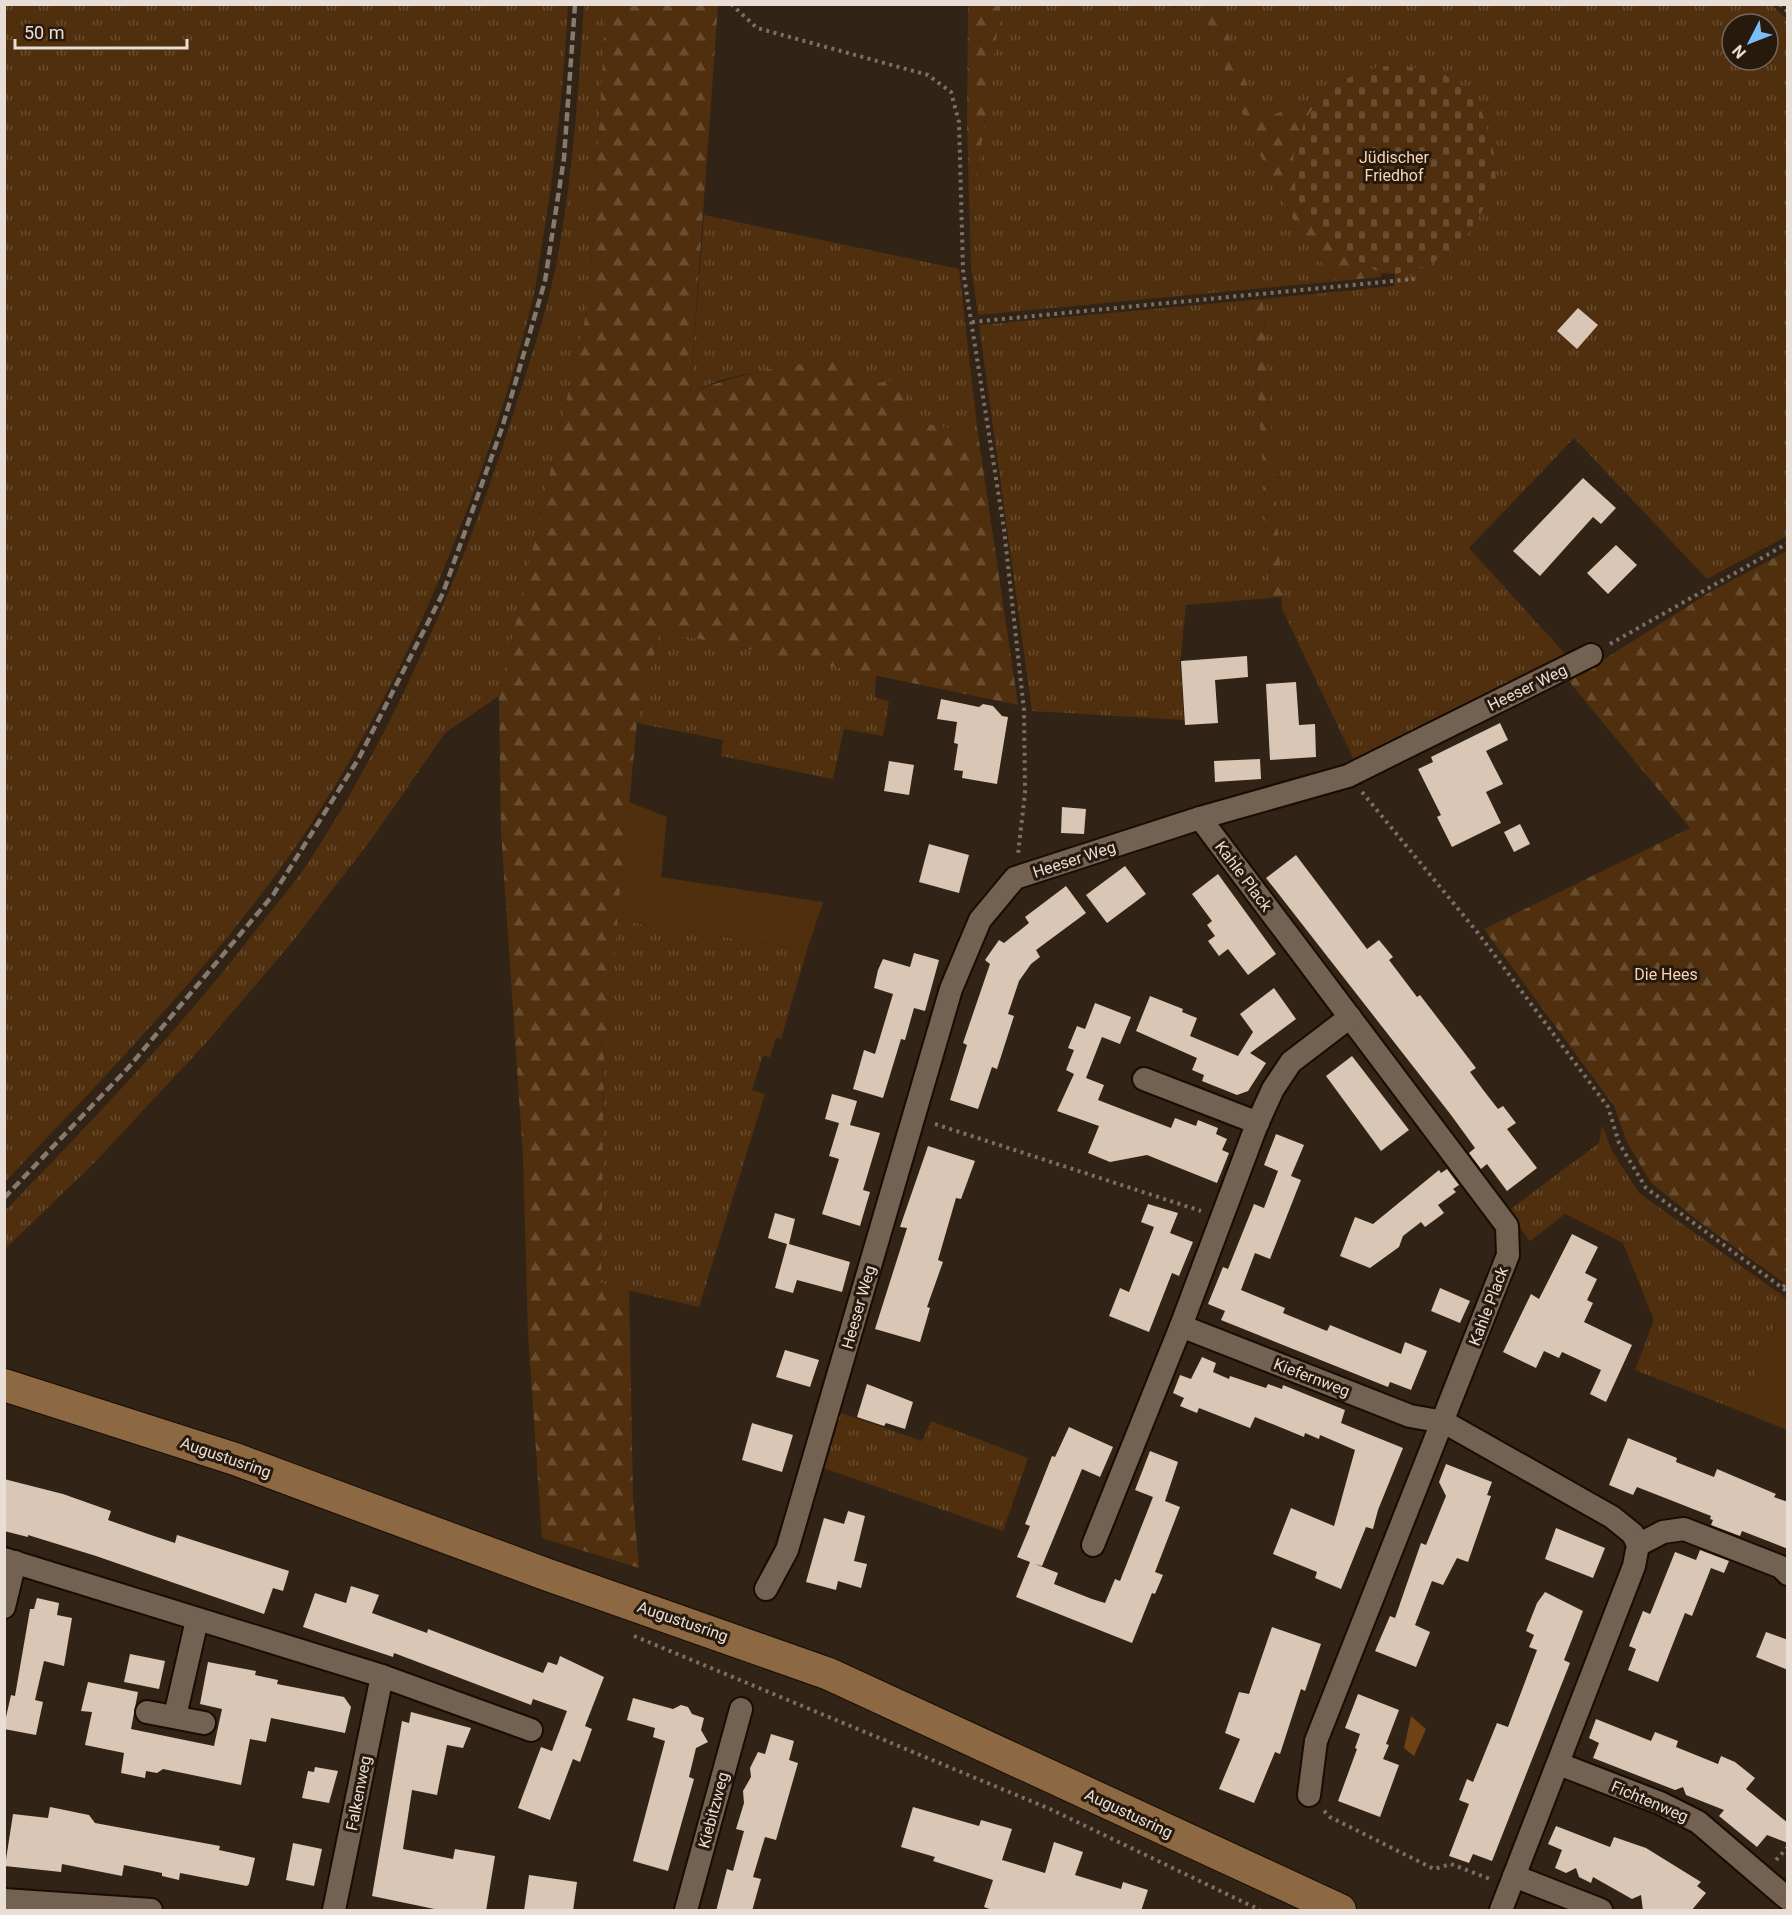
<svg xmlns="http://www.w3.org/2000/svg" width="1792" height="1915" font-family="Roboto,sans-serif">
<style>
.grass{fill:url(#grass-tufts);fill-rule:evenodd}
.forest{fill:url(#forest-firs)}
.cemetery{fill:url(#cemetery-stones)}
.green{fill:#4f2f0e}
.water{fill:#6e4212}
.building{fill:#d9c6b5}
.lines{fill:none;stroke-linecap:round;stroke-linejoin:round}
.minor-casing{stroke:#190c02;stroke-width:26}
.secondary-casing{stroke:#190c02;stroke-width:34}
.path{stroke:#7c7065;stroke-width:4;stroke-dasharray:3 4.5;stroke-linecap:butt}
.minor{stroke:#736252;stroke-width:22}
.secondary{stroke:#8c6942;stroke-width:32}
.rail{stroke:#867a6e;stroke-width:4.5;stroke-dasharray:9 4.5;stroke-linecap:butt}
.labels{text-anchor:middle;stroke-width:6;stroke-linejoin:round;paint-order:stroke}
.park-label{font-size:16px;fill:#f7d5b7;stroke:#27190c}
.street-label{font-size:16px;fill:#e8ded6;stroke:#27190c}
</style>
<defs>
<pattern id="grass-tufts" width="24" height="20" patternUnits="userSpaceOnUse" patternTransform="scale(1.5)"><rect width="24" height="20" fill="#4f2f0e"/><path d="M3 7l-1-3M5 7V3M7 7l1-3M15 17l-1-3M17 17v-4M19 17l1-3" fill="none" stroke="#684d30"/></pattern>
<pattern id="forest-firs" width="22" height="20" patternUnits="userSpaceOnUse" patternTransform="scale(1.5)"><rect width="22" height="20" fill="#4f2f0e"/><path d="M5 1l3.5 6h-7zM16 11l3.5 6h-7z" fill="#684d30"/></pattern>
<pattern id="cemetery-stones" width="16" height="16" patternUnits="userSpaceOnUse" patternTransform="scale(1.5)"><rect width="16" height="16" fill="#4f2f0e"/><path d="M2 7V4a2 2 0 0 1 4 0v3zM10 15v-3a2 2 0 0 1 4 0v3z" fill="#684d30"/></pattern>
</defs>
<rect width="100%" height="100%" fill="#312315"/>
<g class="grass">
<path d="M5,4L568,5C564,80 556,157 544,232C540,254 538,277 533,299C481,505 387,733 256,901C179,1001 91,1091 5,1182Z"/>
<polygon points="1160,4 1176,7 1177,5 1206,5 1209,30 1255,145 1305,242 1338,281 978,315 971,268 975,190 1001,5"/>
<path d="M584,5H606L589,301L499,696L445,733L373,837L293,941L205,1044L95,1162L5,1249V1211C91,1122 177,1032 253,934C271,910 292,887 308,863C398,724 465,568 514,411C529,363 546,315 556,265C573,179 578,92 584,5Z"/>
<path d="M1217,5H1772L1788,20L1787,536L1707,579L1574,438L1469,548L1567,656L1355,762L1282,609L1263,299L1394,286L1395,274L1427,267L1340,81L1324,94L1261,120ZM1732,24H1768V60H1732Z"/>
<path d="M704,215L959,269L978,434L909,420L868,386L852,366C807,366 727,368 690,395Z"/>
<polygon points="1252,300 1271,598 1186,605 1180,662 1184,720 1032,711 979,325"/>
<polygon points="660,631 876,675 875,697 889,702 883,736 844,729 833,779 721,756 723,740 637,723"/>
<polygon points="617,920 807,950 781,1039 776,1038 770,1057 763,1055 752,1090 765,1094 699,1307 601,1284 604,1058"/>
<polygon points="1602,1125 1612,1151 1639,1193 1786,1298 1740,1411 1635,1370 1654,1320 1623,1243 1565,1214 1530,1241 1508,1211 1599,1143"/>
<polygon points="836,1411 922,1441 931,1421 1028,1458 1003,1531 821,1467"/>
</g>
<g class="forest">
<path d="M606,5H718L690,394C720,378 817,354 849,365C857,368 863,379 868,385L903,378L909,420L978,434L1018,705L660,631L637,723L604,1058L601,1283L629,1290L633,1498L639,1568L542,1538L528,1333L523,1156L501,832L499,696L589,301Z"/>
<polygon points="968,5 1001,5 975,190 971,268 967,123"/>
<polygon points="1206,5 1217,5 1261,120 1324,94 1305,120 1347,256 1381,273 1381,277 1338,281 1305,242 1255,145 1209,30"/>
<polygon points="1263,299 1282,597 1271,598 1252,300"/>
<polygon points="1787,551 1787,1285 1701,1223 1651,1183 1626,1140 1614,1106 1484,929 1690,828 1567,679 1592,667 1710,592"/>
</g>
<polygon class="cemetery" points="1380,66 1423,68 1444,74 1468,92 1482,112 1494,153 1496,180 1477,222 1463,241 1427,267 1395,274 1381,273 1347,256 1317,233 1296,195 1293,157 1305,120 1324,94 1340,81"/>
<g class="green">
<polygon points="629,802 667,817 661,877 823,902 807,950 617,920"/>
<polygon points="1786,1298 1788,1300 1787,1430 1740,1411"/>
</g>
<polygon class="water" points="1411,1716 1426,1729 1414,1756 1404,1748"/>
<g class="building">
<polygon points="1578,308 1598,325 1577,349 1557,331"/>
<polygon points="1583,478 1616,508 1601,524 1593,517 1540,576 1513,551"/>
<polygon points="1616,545 1637,565 1608,594 1587,573"/>
<polygon points="1247,656 1248,677 1215,680 1218,723 1185,725 1181,661"/>
<polygon points="1296,682 1299,725 1315,724 1316,757 1270,760 1266,684"/>
<polygon points="941,699 979,707 983,704 993,706 1002,716 1008,717 997,784 962,778 963,771 954,770 958,744 954,743 957,722 937,719"/>
<polygon points="1500,723 1508,740 1486,751 1503,784 1486,792 1501,823 1452,847 1437,817 1441,815 1418,769 1433,762 1431,757"/>
<polygon points="1260,759 1261,779 1215,782 1214,761"/>
<polygon points="889,761 914,765 909,795 884,791"/>
<polygon points="1062,807 1086,809 1084,834 1061,833"/>
<polygon points="1520,824 1530,844 1514,852 1504,832"/>
<polygon points="929,844 969,855 959,893 919,882"/>
<polygon points="1296,855 1367,949 1379,940 1393,957 1389,960 1417,997 1420,995 1476,1068 1470,1072 1484,1091 1498,1109 1503,1106 1516,1123 1507,1129 1537,1168 1507,1191 1487,1164 1481,1169 1469,1153 1475,1148 1451,1115 1266,878"/>
<polygon points="1125,866 1146,894 1107,923 1086,895"/>
<polygon points="1218,874 1276,954 1248,975 1228,949 1219,956 1208,941 1215,936 1207,925 1212,921 1192,894"/>
<polygon points="1066,886 1086,913 1036,950 1040,957 1031,964 1019,981 1008,1014 1014,1016 997,1069 992,1067 978,1109 950,1100 967,1045 963,1043 990,964 985,960 999,940 1004,943 1029,923 1025,917"/>
<polygon points="914,953 939,960 925,1011 914,1008 905,1040 901,1039 883,1098 853,1089 864,1050 875,1054 893,994 874,988 878,970 883,959 910,967"/>
<polygon points="1274,988 1296,1019 1250,1053 1266,1063 1248,1091 1237,1095 1202,1081 1204,1075 1192,1070 1197,1058 1136,1031 1150,996 1183,1009 1182,1012 1197,1018 1190,1036 1238,1056 1253,1032 1240,1014"/>
<polygon points="1095,1003 1131,1017 1120,1044 1102,1037 1086,1078 1104,1085 1098,1100 1171,1128 1175,1118 1196,1126 1198,1120 1218,1128 1216,1134 1227,1139 1222,1150 1229,1153 1217,1183 1147,1155 1110,1162 1088,1153 1099,1126 1057,1111 1074,1074 1066,1070 1074,1050 1068,1048 1077,1026 1085,1029"/>
<polygon points="1352,1056 1409,1130 1381,1151 1326,1076"/>
<polygon points="832,1094 857,1101 850,1125 880,1133 863,1190 870,1192 860,1226 822,1214 839,1159 829,1156 839,1123 825,1119"/>
<polygon points="1276,1134 1304,1145 1291,1176 1301,1180 1270,1259 1255,1253 1241,1290 1285,1308 1283,1313 1327,1331 1330,1325 1401,1354 1405,1342 1427,1351 1411,1390 1390,1382 1388,1387 1221,1320 1225,1311 1208,1304 1223,1267 1228,1269 1254,1204 1264,1208 1278,1171 1264,1165"/>
<polygon points="928,1146 975,1161 961,1199 956,1198 938,1260 943,1262 927,1307 930,1308 920,1342 875,1329 907,1228 900,1227"/>
<polygon points="1447,1169 1459,1185 1453,1189 1456,1192 1438,1205 1444,1213 1425,1227 1421,1222 1403,1236 1399,1247 1370,1268 1340,1256 1355,1217 1373,1224 1439,1170 1441,1173"/>
<polygon points="1148,1204 1178,1213 1170,1233 1193,1242 1179,1276 1172,1273 1149,1332 1109,1316 1120,1288 1129,1292 1154,1227 1141,1222"/>
<polygon points="775,1213 795,1219 789,1244 850,1262 842,1292 797,1280 793,1293 775,1288 787,1244 768,1238"/>
<polygon points="1572,1234 1598,1247 1585,1273 1597,1279 1587,1300 1593,1303 1584,1322 1632,1345 1606,1402 1590,1394 1601,1370 1562,1352 1559,1358 1544,1351 1536,1368 1503,1352 1531,1294 1539,1299"/>
<polygon points="1440,1288 1470,1301 1460,1323 1431,1311"/>
<polygon points="785,1350 819,1360 810,1387 776,1377"/>
<polygon points="1202,1357 1216,1363 1213,1372 1229,1379 1230,1376 1266,1388 1268,1384 1282,1389 1283,1385 1345,1410 1341,1423 1403,1448 1378,1510 1373,1529 1366,1527 1341,1589 1315,1578 1317,1572 1273,1554 1291,1508 1334,1526 1355,1450 1320,1435 1319,1439 1305,1433 1304,1437 1255,1417 1250,1428 1199,1408 1197,1413 1180,1406 1184,1398 1173,1393 1180,1375 1191,1379"/>
<polygon points="867,1384 913,1402 905,1429 886,1423 884,1426 857,1417"/>
<polygon points="752,1423 793,1435 782,1472 742,1460"/>
<polygon points="1069,1427 1113,1447 1100,1477 1082,1469 1042,1566 1035,1564 1058,1573 1054,1584 1092,1599 1105,1603 1115,1579 1120,1581 1153,1497 1135,1490 1150,1451 1178,1462 1165,1501 1180,1507 1155,1572 1163,1575 1155,1594 1152,1593 1132,1643 1016,1597 1030,1562 1017,1557 1030,1526 1025,1524 1052,1456 1055,1457"/>
<polygon points="1628,1438 1677,1458 1676,1462 1714,1477 1717,1469 1776,1494 1774,1497 1788,1502 1788,1549 1742,1531 1740,1536 1711,1525 1713,1520 1710,1519 1711,1516 1637,1487 1633,1495 1609,1485"/>
<polygon points="1446,1464 1492,1482 1487,1495 1491,1496 1468,1562 1457,1558 1443,1585 1432,1581 1415,1625 1430,1632 1416,1667 1375,1651 1390,1616 1395,1618 1421,1543 1426,1545 1446,1496 1439,1482"/>
<polygon points="4,1479 63,1494 111,1511 108,1520 151,1535 175,1543 177,1535 289,1571 283,1591 273,1588 264,1614 96,1556 28,1535 28,1537 4,1531"/>
<polygon points="848,1511 865,1516 854,1561 867,1564 861,1588 838,1581 836,1590 806,1582 824,1518 844,1524"/>
<polygon points="1556,1528 1605,1548 1593,1578 1545,1559"/>
<polygon points="1700,1550 1729,1561 1724,1573 1711,1568 1692,1616 1685,1613 1658,1682 1628,1670 1636,1649 1629,1646 1643,1611 1650,1614 1651,1612 1675,1552 1696,1560"/>
<polygon points="351,1586 379,1595 372,1613 427,1633 428,1629 543,1673 548,1662 557,1665 560,1656 604,1677 585,1726 592,1729 580,1762 573,1759 550,1820 518,1808 541,1747 552,1751 567,1711 533,1699 531,1705 394,1653 393,1657 303,1627 315,1593 346,1603"/>
<polygon points="1545,1592 1583,1611 1564,1660 1570,1663 1492,1861 1473,1854 1469,1863 1449,1856 1469,1804 1459,1800 1467,1779 1473,1782 1497,1723 1508,1727 1537,1650 1529,1647 1534,1635 1526,1631 1537,1603"/>
<polygon points="37,1598 59,1603 57,1615 72,1618 64,1666 44,1661 35,1700 43,1702 36,1735 4,1729 4,1726 11,1695 15,1696 30,1609 34,1609"/>
<polygon points="1272,1627 1321,1644 1305,1691 1301,1689 1280,1754 1275,1752 1254,1803 1219,1789 1240,1739 1225,1733 1239,1692 1249,1694"/>
<polygon points="1766,1632 1788,1640 1788,1670 1756,1657"/>
<polygon points="130,1654 165,1661 159,1689 124,1682"/>
<polygon points="208,1662 256,1671 255,1675 278,1680 277,1684 344,1697 351,1707 345,1733 271,1718 266,1742 250,1739 241,1785 163,1769 157,1773 146,1771 145,1778 121,1773 124,1753 85,1745 92,1712 81,1711 88,1682 138,1692 131,1729 214,1746 222,1709 200,1704"/>
<polygon points="1358,1694 1399,1710 1386,1744 1389,1745 1383,1759 1399,1765 1380,1817 1338,1801 1357,1749 1355,1748 1360,1734 1345,1728"/>
<polygon points="633,1698 673,1709 681,1705 688,1707 692,1714 704,1718 701,1730 708,1742 696,1748 689,1777 694,1779 668,1871 633,1861 665,1741 653,1737 655,1728 627,1720"/>
<polygon points="411,1712 471,1728 463,1748 447,1745 437,1795 412,1790 403,1849 453,1859 455,1849 495,1856 486,1911 444,1911 372,1896 402,1721 409,1723"/>
<polygon points="1596,1719 1651,1741 1655,1732 1678,1741 1676,1747 1718,1764 1721,1756 1735,1762 1755,1778 1746,1789 1788,1823 1788,1843 1767,1835 1757,1847 1719,1816 1724,1810 1686,1795 1683,1787 1675,1790 1593,1758 1599,1743 1589,1738"/>
<polygon points="771,1734 794,1741 789,1760 798,1763 776,1840 765,1837 753,1877 761,1879 752,1911 716,1911 727,1869 733,1871 744,1831 736,1829 744,1803 743,1791 751,1777 750,1768 758,1752 765,1754"/>
<polygon points="315,1767 338,1771 329,1803 302,1798 308,1771 314,1772"/>
<polygon points="50,1807 89,1815 95,1823 220,1846 219,1850 255,1858 249,1884 247,1886 180,1873 179,1880 162,1876 162,1873 124,1865 122,1876 62,1864 61,1872 5,1866 13,1814 48,1818"/>
<polygon points="913,1807 979,1826 981,1820 1012,1829 1002,1860 1045,1873 1054,1842 1083,1852 1075,1875 1121,1889 1123,1882 1148,1890 1141,1911 995,1911 984,1907 993,1880 933,1861 935,1857 901,1847"/>
<polygon points="1556,1826 1610,1847 1614,1837 1646,1848 1701,1882 1697,1886 1706,1893 1691,1911 1643,1911 1641,1895 1632,1899 1593,1877 1591,1883 1579,1877 1576,1868 1566,1873 1555,1868 1562,1850 1548,1844"/>
<polygon points="293,1843 322,1849 314,1886 286,1880"/>
<polygon points="529,1875 577,1882 573,1911 524,1911"/>
</g>
<g class="lines">
<g class="minor-casing">
<g id="minor">
<polyline points="1200,818 1507,1226 1508,1255 1316,1741 1309,1795"/>
<polyline points="1144,1079 1258,1123"/>
<polyline points="1181,1326 1410,1416 1444,1422 1612,1517 1633,1534 1638,1545 1634,1566 1501,1910"/>
<polyline points="1093,1545 1181,1326 1257,1124 1273,1089 1291,1062 1350,1017"/>
<polyline points="1638,1545 1663,1532 1684,1529 1781,1567 1788,1574"/>
<polyline points="4,1559 382,1676 531,1730"/>
<polyline points="766,1589 787,1550 951,989 980,920 1015,878 1200,818 1348,776 1591,655"/>
<polyline points="4,1607 15,1562"/>
<polyline points="147,1712 204,1723"/>
<polyline points="175,1716 197,1620"/>
<polyline points="1559,1764 1660,1803 1698,1822 1788,1899"/>
<polyline points="1514,1876 1601,1910"/>
<polyline points="4,1900 151,1910"/>
<polyline points="334,1910 382,1676"/>
<polyline points="686,1910 741,1709"/>
</g>
</g>
<g class="secondary-casing">
<polyline id="secondary" points="4,1385 235,1459 548,1575 829,1674 1340,1910"/>
</g>
<g class="path">
<polyline points="731,4 757,28 928,75 951,92 959,122 963,270 1004,529 1024,710 1025,793 1018,854"/>
<polyline points="1780,4 1788,12"/>
<polyline points="972,322 1414,279"/>
<polyline points="1610,644 1788,543"/>
<polyline points="1362,792 1478,933 1608,1107 1619,1143 1646,1188 1788,1292"/>
<polyline points="935,1124 1201,1211"/>
<polyline points="1783,1287 1788,1282"/>
<polyline points="634,1636 1050,1809 1260,1910"/>
<polyline points="1324,1811 1330,1817 1434,1869 1451,1864 1490,1879"/>
<polyline points="1776,1860 1788,1847"/>
</g>
<use href="#minor" class="minor"/>
<use href="#secondary" class="secondary"/>
<polyline class="rail" points="4,1198 128,1068 273,895 359,758 443,593 503,425 545,281 564,158 575,4"/>
</g>
<g class="labels">
<g class="park-label">
<text x="1394" y="163">Jüdischer<tspan x="1394" dy="18">Friedhof</tspan></text>
<text x="1666" y="980">Die Hees</text>
</g>
<g class="street-label">
<text transform="translate(1527 687) rotate(-26)" y="6">Heeser Weg</text>
<text transform="translate(1074 859) rotate(-18)" y="6">Heeser Weg</text>
<text transform="translate(1244 876) rotate(53)" y="6">Kahle Plack</text>
<text transform="translate(1488 1306) rotate(-69)" y="6">Kahle Plack</text>
<text transform="translate(858 1307) rotate(-74)" y="6">Heeser Weg</text>
<text transform="translate(1312 1377) rotate(21)" y="6">Kiefernweg</text>
<text transform="translate(226 1457) rotate(19)" y="6">Augustusring</text>
<text transform="translate(683 1621) rotate(19)" y="6">Augustusring</text>
<text transform="translate(358 1793) rotate(-79)" y="6">Falkenweg</text>
<text transform="translate(1650 1801) rotate(23)" y="6">Fichtenweg</text>
<text transform="translate(713 1810) rotate(-75)" y="6">Kiebitzweg</text>
<text transform="translate(1129 1813) rotate(25)" y="6">Augustusring</text>
</g>
</g>
<rect width="1792" height="1915" fill="none" stroke="#e8ded6" stroke-width="12"/>
<g transform="translate(1750 42) rotate(228)"><circle r="28" fill="#27190c" stroke="#74685d" stroke-width="1.5"/>
<path d="M0-4.5L10 22L0 15L-10 22Z" fill="#78bff7"/>
<text y="-9" font-size="16" font-weight="bold" text-anchor="middle" fill="#e8ded6">N</text>
</g>
<path d="M15 39v9h172v-9" fill="none" stroke="#e8ded6" stroke-width="3"/>
<text x="24" y="39" font-size="18" fill="#e8ded6" stroke="#27190c" stroke-width="4.5" paint-order="stroke">50 m</text>
</svg>
